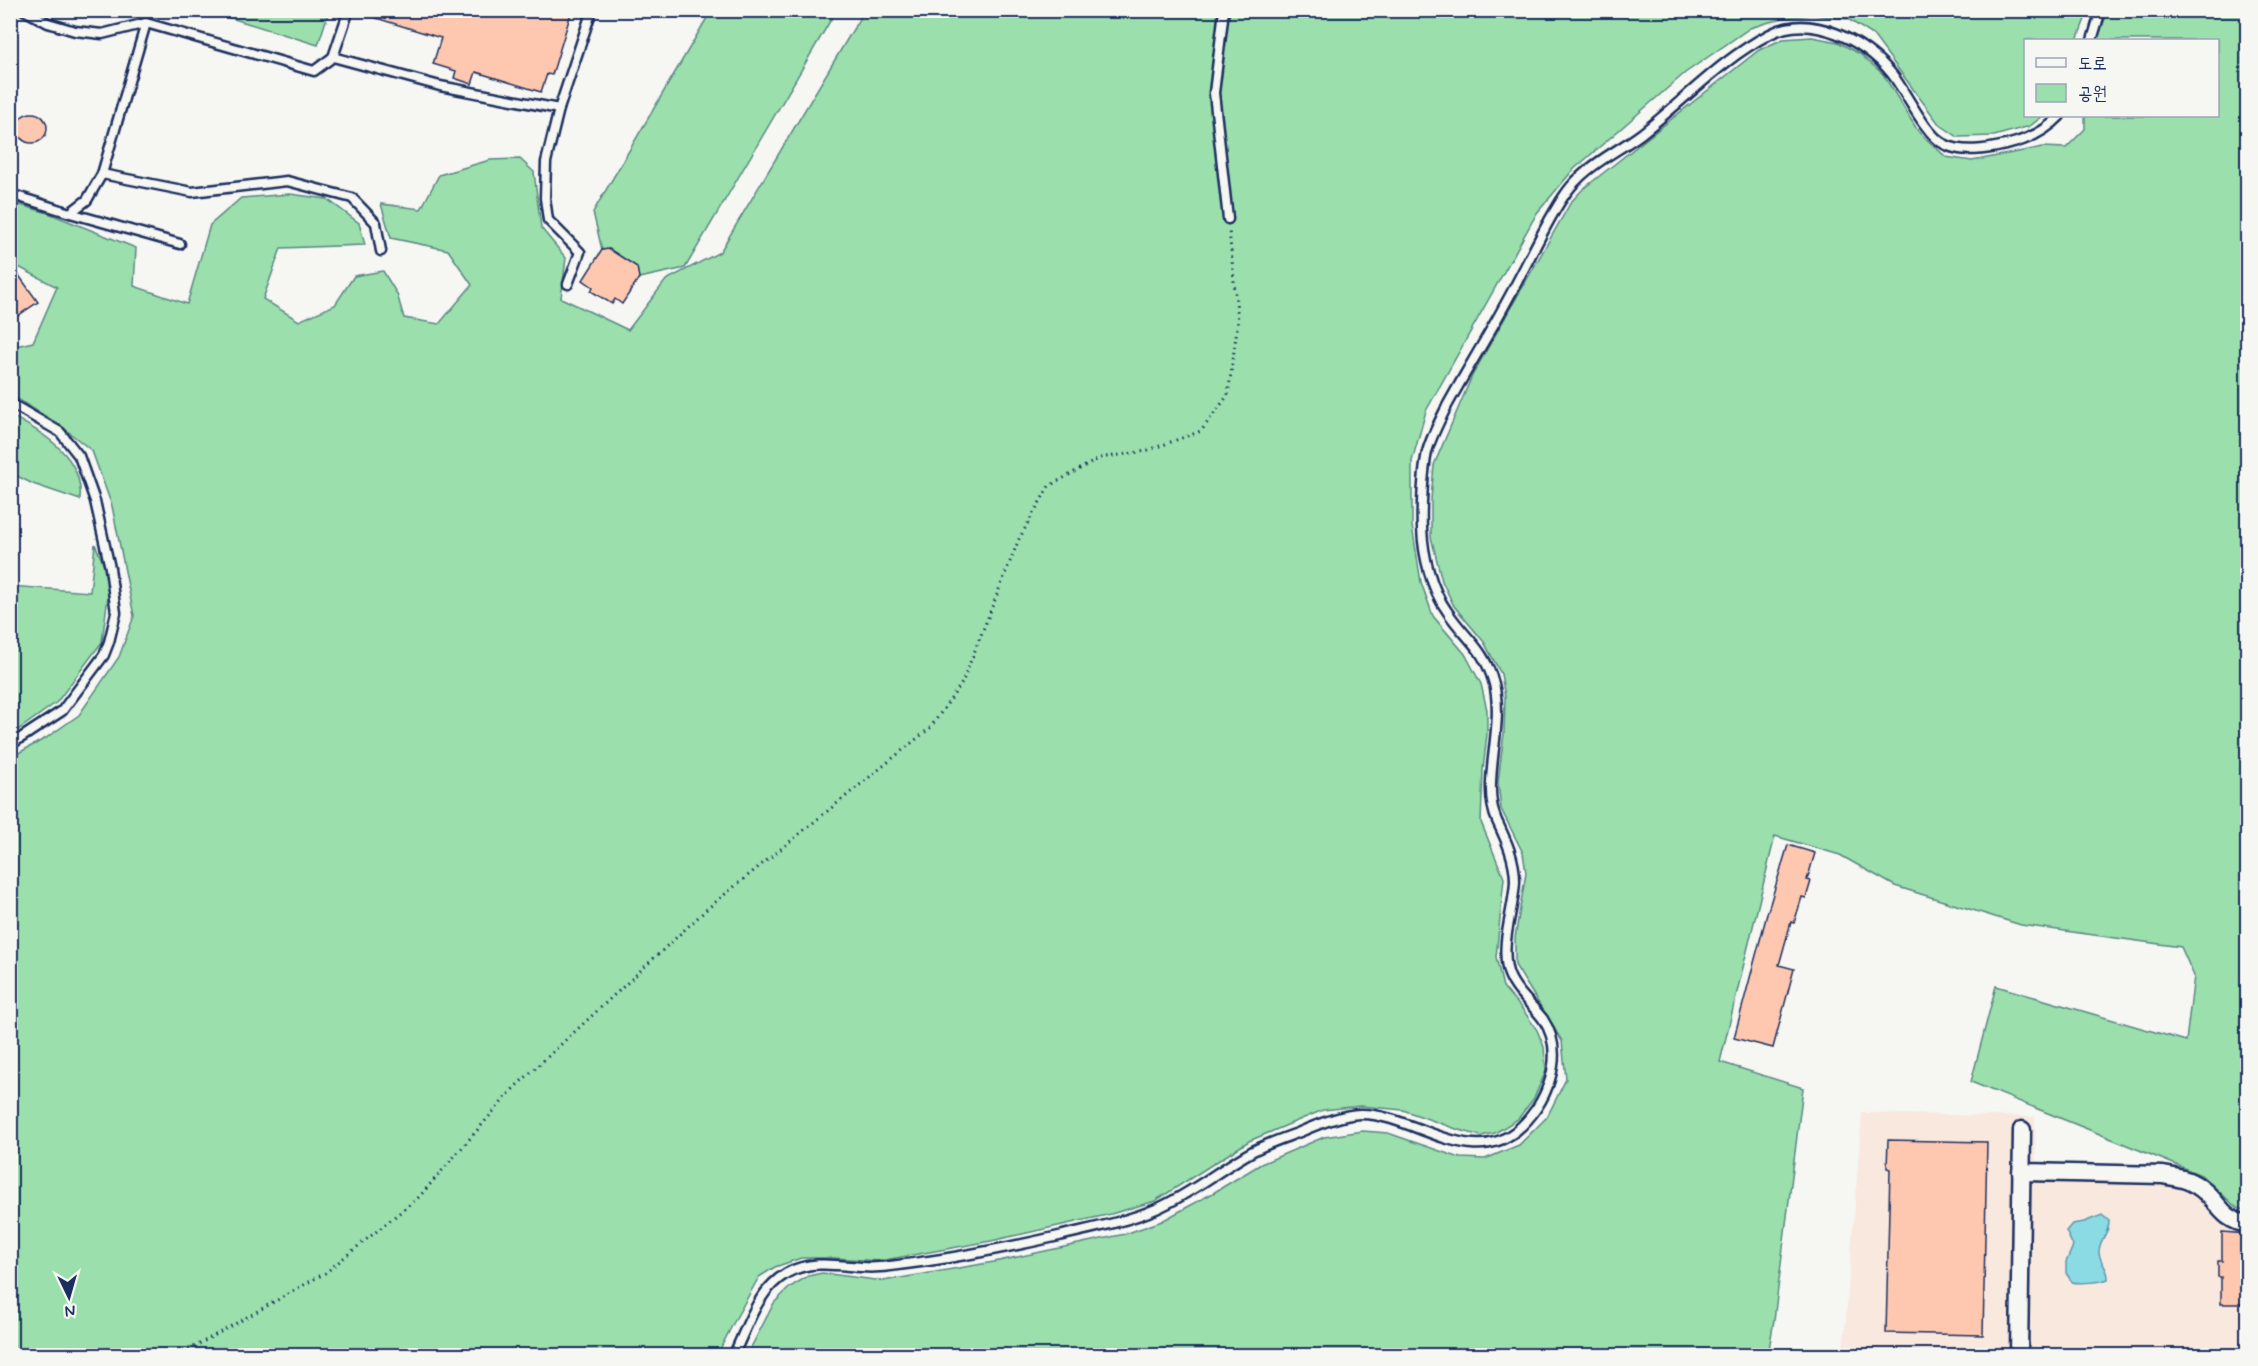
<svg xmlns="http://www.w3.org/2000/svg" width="2258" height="1366" font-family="Mynerve,'Poor Story',sans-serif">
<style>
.built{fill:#f8e8de}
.green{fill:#9adfac;stroke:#5a8785;stroke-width:1.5}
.water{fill:#8adbe3;stroke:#5e96ae;stroke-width:1.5}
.building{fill:#fec8b0;stroke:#1b2f5e;stroke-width:1.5}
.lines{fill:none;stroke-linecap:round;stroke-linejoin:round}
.service-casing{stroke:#1b2f5e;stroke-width:13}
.minor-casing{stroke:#1b2f5e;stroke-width:21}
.path{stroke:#1b2f5e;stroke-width:3;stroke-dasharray:1.5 4.5;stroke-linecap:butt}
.service{stroke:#f6f6f2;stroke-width:8}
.minor{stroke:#f6f6f2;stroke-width:16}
</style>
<rect width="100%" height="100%" fill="#f6f6f2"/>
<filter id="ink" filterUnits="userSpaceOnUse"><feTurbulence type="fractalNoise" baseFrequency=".0167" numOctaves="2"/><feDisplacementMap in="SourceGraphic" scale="12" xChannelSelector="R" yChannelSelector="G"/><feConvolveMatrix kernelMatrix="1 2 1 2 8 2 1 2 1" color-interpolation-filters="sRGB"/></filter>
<g filter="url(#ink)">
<polygon class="built" points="1862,1113 2035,1117 2036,1180 2163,1180 2201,1194 2216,1219 2247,1226 2247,1355 1843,1356"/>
<g class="green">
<polygon points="208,11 329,11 318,45"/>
<polygon points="711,11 836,11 685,268 639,278 636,267 609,249 602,250 593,212"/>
<polygon points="864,11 2088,11 2077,40 2026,40 2026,116 2043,116 2030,126 1994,136 1958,137 1939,124 1873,35 1848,19 1813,15 1783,18 1750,28 1685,73 1573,170 1537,213 1426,411 1412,461 1412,526 1421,582 1433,616 1465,654 1481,684 1487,710 1487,734 1483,770 1481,822 1504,878 1496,957 1503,987 1523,1010 1537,1030 1544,1047 1546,1071 1534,1098 1518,1119 1495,1133 1481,1136 1459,1130 1403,1110 1361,1106 1323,1110 1249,1141 1155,1201 1111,1214 991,1241 879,1261 835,1258 801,1258 775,1267 759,1277 736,1318 717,1355 11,1355 11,757 46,738 79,715 119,657 134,616 112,506 92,451 60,425 11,395 11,347 33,342 57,287 11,263 10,202 48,213 136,248 134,286 187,304 210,225 241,198 290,194 327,199 359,223 365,245 281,248 263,299 299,321 335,305 354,276 383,271 397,294 404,318 439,324 472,285 448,250 391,238 381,204 421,209 439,175 490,160 520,159 534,172 541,228 566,258 561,298 628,330 666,280 720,252"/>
<polygon points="2108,11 2247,11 2247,1211 2237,1208 2201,1175 1971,1082 1996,986 2186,1041 2194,976 2181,947 2021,925 1895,886 1840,855 1775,836 1720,1062 1803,1088 1774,1320 1768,1355 747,1355 774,1303 790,1287 808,1276 822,1273 883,1281 994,1262 1125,1234 1162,1221 1213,1193 1261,1164 1324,1137 1363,1131 1388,1133 1460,1158 1485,1159 1519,1145 1547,1117 1566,1079 1562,1041 1515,965 1515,938 1526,873 1523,853 1501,809 1498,782 1504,733 1505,697 1501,674 1484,642 1454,606 1442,581 1431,537 1431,499 1434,465 1472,376 1571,202 1583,189 1759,50 1783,39 1812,37 1838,42 1860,54 1883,74 1918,131 1946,157 1972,161 2043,147 2066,148 2085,129 2085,116 2218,116 2218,40 2097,40"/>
<path d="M10,415C44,434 84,456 80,500L33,484L11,473Z"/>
<polygon points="95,544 108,575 108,596 102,642 57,702 11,735 10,586 90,592"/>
</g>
<path class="water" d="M2102,1215L2109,1221C2110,1233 2098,1240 2099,1253C2100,1263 2109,1269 2108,1279C2102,1282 2079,1284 2072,1282L2066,1273V1262L2073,1246L2066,1231L2072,1224L2084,1222Z"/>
<g class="building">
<polygon points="363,10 572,10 552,75 547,74 541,92 476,72 472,84 454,78 456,71 433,64 441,38 363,14"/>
<circle cx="32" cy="128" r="15"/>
<polygon points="609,249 637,267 639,278 622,304 615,299 612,304 591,291 593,287 583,280 602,250"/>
<polygon points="10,263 38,302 10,321"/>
<polygon points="1788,845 1815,853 1807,880 1811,881 1806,898 1802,897 1794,923 1791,922 1779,965 1794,969 1773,1048 1734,1038 1767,914"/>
<polygon points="1888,1140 1987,1142 1983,1335 1886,1333 1890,1169 1887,1168"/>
<polygon points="2222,1232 2247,1234 2247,1304 2221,1304 2221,1277 2218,1277 2218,1261 2222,1261"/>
</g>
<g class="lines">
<g class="service-casing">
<g id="service">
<polyline points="24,10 48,23 75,31 102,34 146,23 314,71 333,57 349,10"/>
<polyline points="1224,10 1214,93 1228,219"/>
<polyline points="2092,40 2101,10"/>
<polyline points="333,57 440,86 559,109"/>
<polyline points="102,174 192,192 287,181 352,198 376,223 381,251"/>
<polyline points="10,194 70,213 87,200 102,174 146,23"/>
<polyline points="70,213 180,244"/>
<polyline points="568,284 580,252 548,220 545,198 546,162 559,109 592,10"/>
<polyline points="10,403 60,432 79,456 95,501 110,568 116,613 109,642 104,655 62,711 10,745"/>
<path d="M733,1356C748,1326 757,1290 787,1273C811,1260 835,1265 861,1267C873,1268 886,1267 898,1265C953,1259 1006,1248 1059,1236C1092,1228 1125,1222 1156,1209C1191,1194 1220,1169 1253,1151C1268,1143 1284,1138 1300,1132C1318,1124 1340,1115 1360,1114C1411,1113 1469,1169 1516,1131C1547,1106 1567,1055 1543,1019C1531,1003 1511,988 1507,968C1501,939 1514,910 1515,881C1515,859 1506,840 1497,821C1480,783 1505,729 1494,684C1484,647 1466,640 1447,611C1431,589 1423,555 1422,528C1421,508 1423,471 1427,452C1431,437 1440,420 1447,406C1465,373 1485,341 1503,308C1520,278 1534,248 1550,219C1558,205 1567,189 1579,178C1597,160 1621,149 1641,134C1684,101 1720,60 1770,34C1811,12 1865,41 1892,74C1906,92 1925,134 1944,144C1962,154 1988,149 2006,145C2028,140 2045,132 2060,116"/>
</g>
</g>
<g class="minor-casing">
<g id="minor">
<path d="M2021,1172L2163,1175C2175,1177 2189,1179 2199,1187C2219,1200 2220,1220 2248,1224"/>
<polyline points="2019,1356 2022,1130"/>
</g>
</g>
<polyline class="path" points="178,1356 325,1273 419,1197 514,1088 708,908 930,728 962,683 1019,539 1049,486 1100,458 1146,451 1201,431 1228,395 1238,321 1229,230"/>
<use href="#service" class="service"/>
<use href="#minor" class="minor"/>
</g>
</g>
<rect width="2258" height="1366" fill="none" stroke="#f6f6f2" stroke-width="36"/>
<rect x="18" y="18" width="2222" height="1330" fill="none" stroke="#1b2f5e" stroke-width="2" filter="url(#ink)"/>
<rect x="2024" y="39" width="195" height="78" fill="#f6f6f2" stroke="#9ea6b7" stroke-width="1.5"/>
<rect x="2036" y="58" width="30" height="9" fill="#f6f6f2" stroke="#9ea6b7" stroke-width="1.5"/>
<text x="2078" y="69" font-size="18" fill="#1b2f5e">도로</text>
<rect x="2036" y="84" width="30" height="18" fill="#9adfac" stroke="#9ea6b7" stroke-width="1.5"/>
<text x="2078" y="99" font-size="18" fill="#1b2f5e">공원</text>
<g transform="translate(69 1297) rotate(175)" stroke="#f6f6f2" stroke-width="4.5" paint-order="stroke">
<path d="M0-4.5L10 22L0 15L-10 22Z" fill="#1b2f5e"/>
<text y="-9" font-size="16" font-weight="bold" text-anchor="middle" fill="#1b2f5e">N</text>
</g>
</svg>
